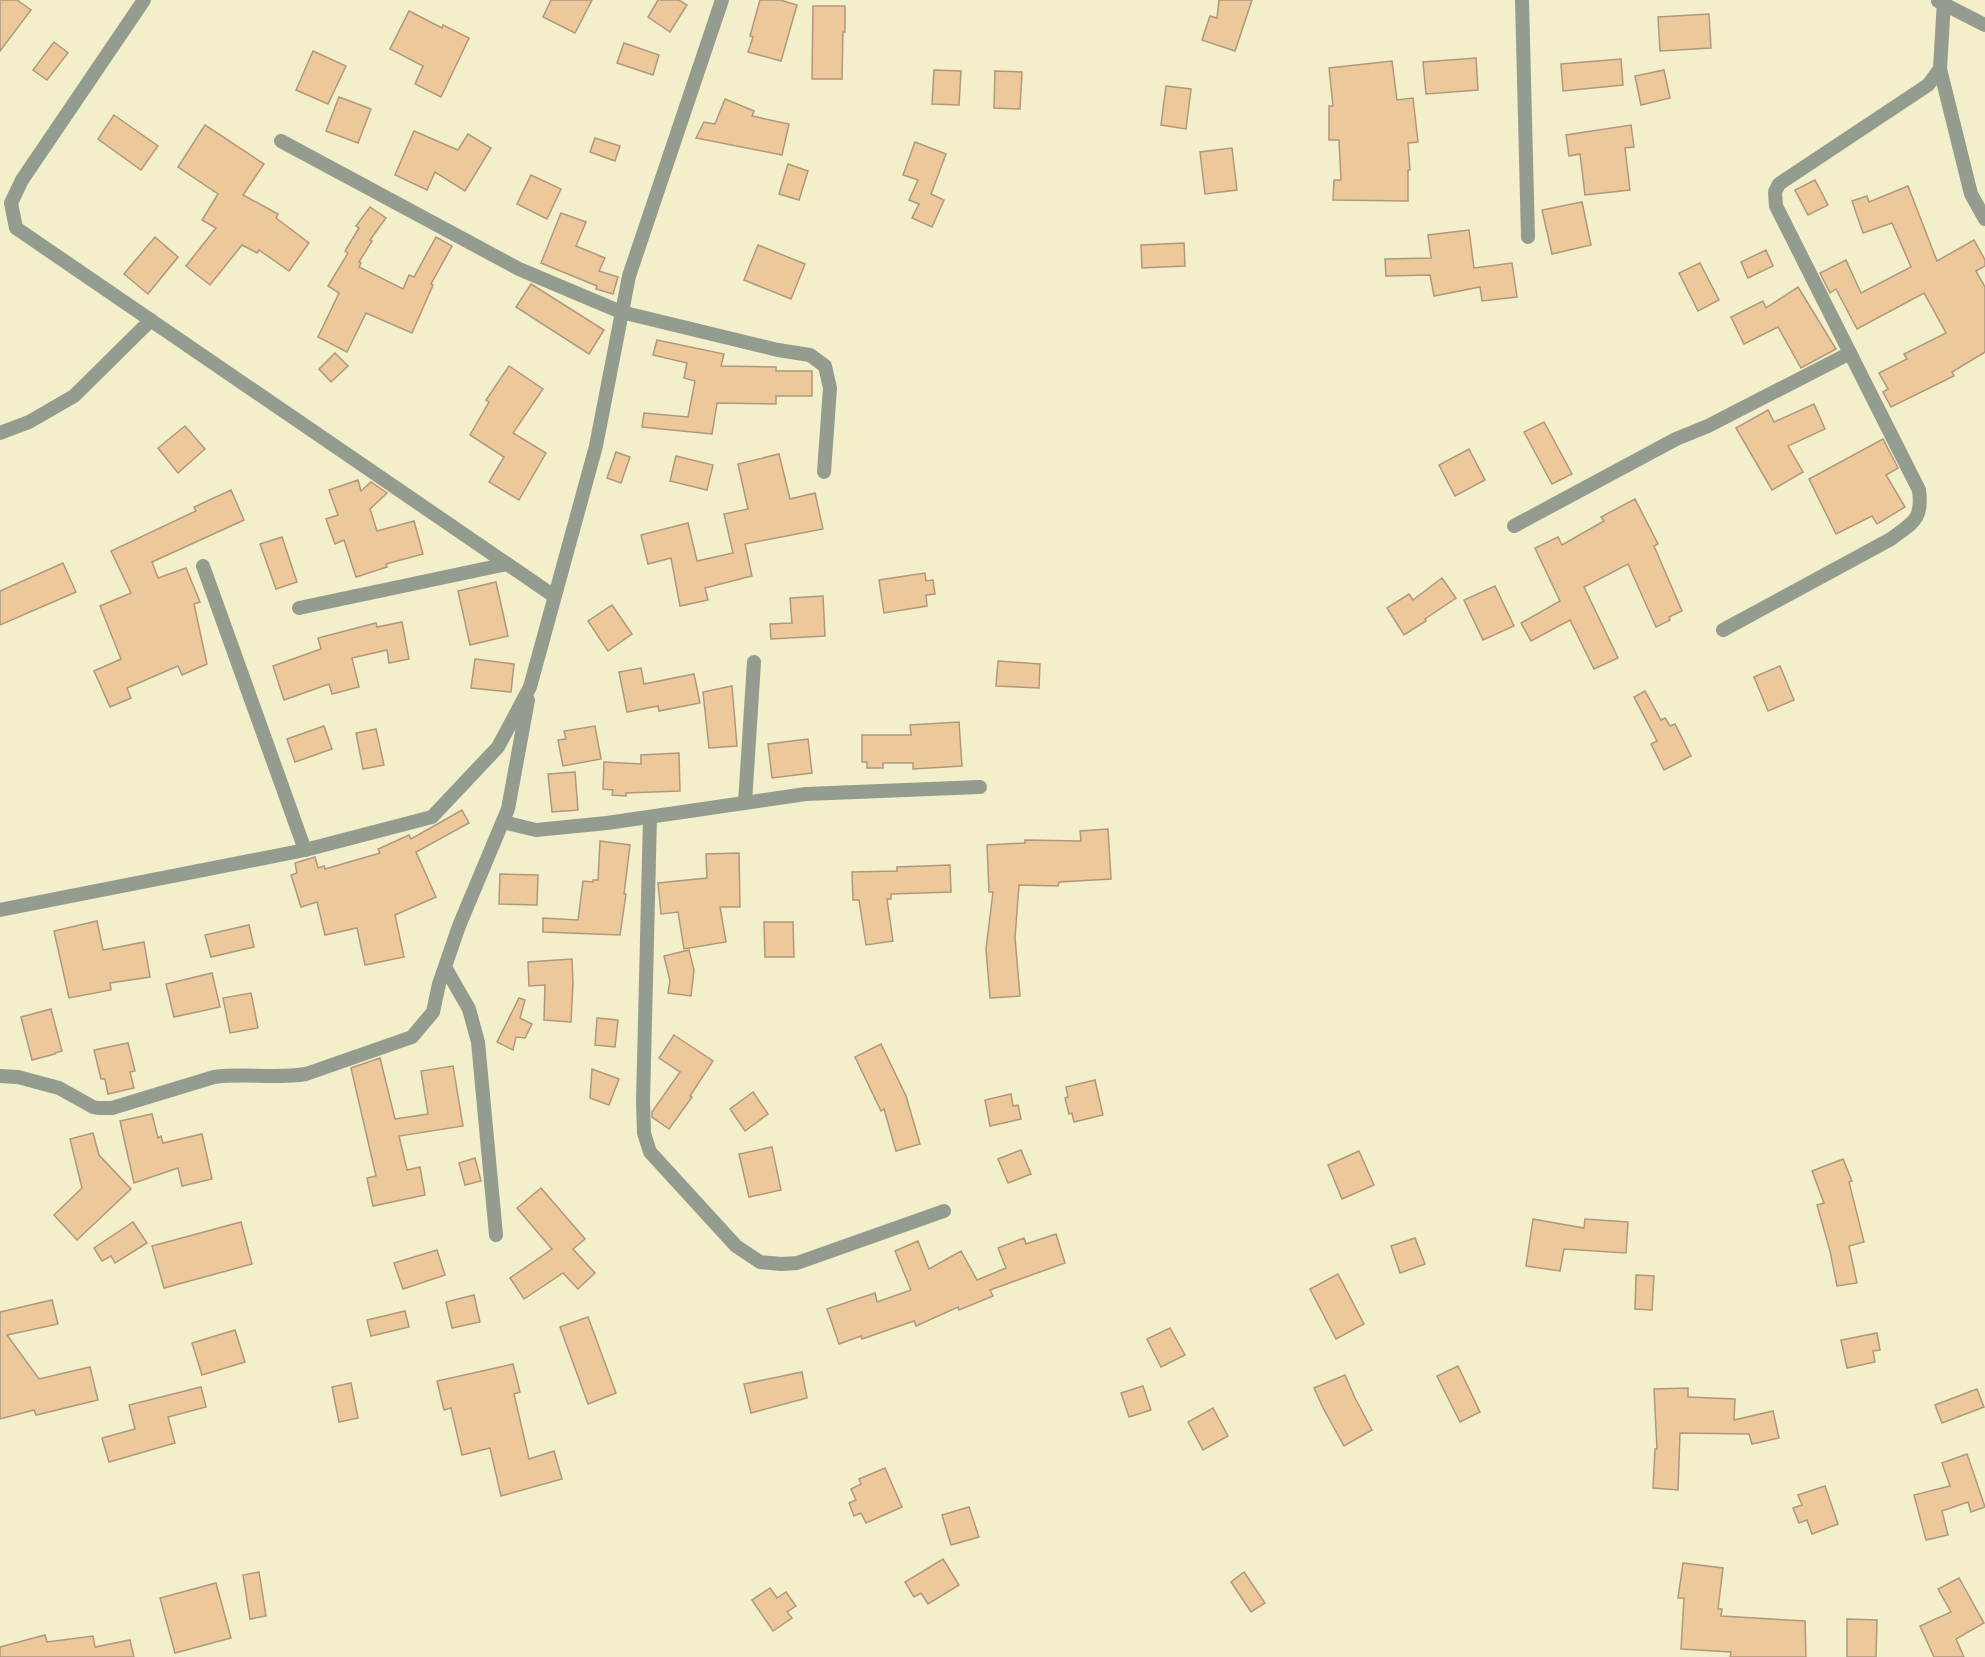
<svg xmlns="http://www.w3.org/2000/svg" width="1985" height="1657" font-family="Jost,sans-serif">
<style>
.building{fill:#edc89b;stroke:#b0987c;stroke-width:1.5}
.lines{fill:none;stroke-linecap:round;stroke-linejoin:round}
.minor{stroke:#939c8f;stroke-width:14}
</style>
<rect width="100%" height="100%" fill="#f2efca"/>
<g class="building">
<polygon points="0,0 17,0 31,10 0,51"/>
<polygon points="551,0 592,0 575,33 543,17"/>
<polygon points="658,0 679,0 687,5 670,32 648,17"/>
<polygon points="760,0 780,0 797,5 781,61 748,52 753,37 750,36"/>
<polygon points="1219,0 1252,0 1235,51 1202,40 1210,16 1217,18"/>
<polygon points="813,6 845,6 845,32 843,32 842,79 812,79"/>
<polygon points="409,11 442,28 443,25 469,38 441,97 415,84 423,66 390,49"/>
<polygon points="1709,14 1711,48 1660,51 1658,17"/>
<polygon points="54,42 68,53 47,80 33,70"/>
<polygon points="624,43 659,55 653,75 617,63"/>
<polygon points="313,51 346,66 328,104 296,90"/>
<polygon points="1476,58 1478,90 1426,94 1423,62"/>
<polygon points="1621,59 1623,85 1563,91 1561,64"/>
<polygon points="1392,61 1397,100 1413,98 1418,142 1408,143 1410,170 1408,170 1408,201 1333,200 1334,180 1341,180 1339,140 1329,140 1329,106 1333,106 1329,68"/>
<polygon points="934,70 961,71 959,105 932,104"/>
<polygon points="1664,70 1670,98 1641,105 1635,76"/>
<polygon points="995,71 1022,72 1020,109 994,108"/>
<polygon points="1166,86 1191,89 1186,129 1161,125"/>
<polygon points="339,97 371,109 358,143 326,131"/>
<polygon points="725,99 754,111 752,116 789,124 782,155 696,138 704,122 715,124"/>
<polygon points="114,115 158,146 141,170 98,139"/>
<polygon points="205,125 264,164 243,195 278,214 276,218 309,243 289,271 259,250 257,253 242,245 210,285 186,266 216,228 202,220 218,194 178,167"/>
<polygon points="1631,125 1634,147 1625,148 1630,190 1585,195 1580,154 1569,156 1566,135"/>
<polygon points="414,131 458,150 468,134 491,148 465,191 435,172 427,190 395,175"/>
<polygon points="595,138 620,146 615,161 590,152"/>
<polygon points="915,142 946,154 931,194 944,200 932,227 912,218 919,204 909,200 918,180 903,175"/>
<polygon points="1232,148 1237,190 1205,194 1200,152"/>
<polygon points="788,164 808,171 799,200 779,194"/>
<polygon points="531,175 561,189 547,219 517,204"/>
<polygon points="1815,180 1828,205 1808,215 1795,190"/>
<polygon points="1908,186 1937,261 1974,240 1985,260 1985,266 1976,271 1985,287 1985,352 1952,372 1954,376 1891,407 1883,392 1888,389 1879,373 1907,359 1904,354 1946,333 1924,293 1857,329 1836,289 1830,293 1820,273 1846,260 1861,293 1911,267 1892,223 1863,233 1852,201 1867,196 1869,202"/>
<polygon points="1582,202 1591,245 1552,254 1542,210"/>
<polygon points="370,207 386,218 370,240 372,241 359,262 361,263 359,267 403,289 409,275 414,277 436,237 452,246 431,284 433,285 412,333 366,313 347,352 318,337 339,293 328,286 348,253 345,251 359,228 356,226"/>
<polygon points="561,213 586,222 576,246 605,258 599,271 618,277 613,294 596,289 597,286 541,263"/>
<polygon points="1469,230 1474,268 1512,263 1517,297 1482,301 1480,287 1434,296 1430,275 1386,276 1385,259 1431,258 1428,235"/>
<polygon points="155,237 178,257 148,294 124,274"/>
<polygon points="1184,243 1185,266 1142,268 1141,245"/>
<polygon points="758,245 805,264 791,299 744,280"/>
<polygon points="1766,250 1773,266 1748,278 1741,262"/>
<polygon points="1700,263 1719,300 1698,311 1679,273"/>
<polygon points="531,284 604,330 589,354 516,307"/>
<polygon points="1798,287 1836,349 1801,368 1778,327 1744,344 1731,317 1763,301 1766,308"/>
<polygon points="657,340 724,354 721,366 776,367 776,371 812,371 812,396 776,396 776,404 717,403 712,434 642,427 644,413 688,417 695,381 684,378 687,363 653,355"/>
<polygon points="335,353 348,366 331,382 319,369"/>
<polygon points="509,366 543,389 513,433 546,453 519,500 489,482 504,457 470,435 489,402 486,400"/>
<polygon points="1814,404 1825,429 1788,446 1803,472 1772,490 1736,428 1768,410 1774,422"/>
<polygon points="1544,422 1572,474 1552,484 1524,432"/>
<polygon points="185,426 205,449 178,473 158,448"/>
<polygon points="1883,439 1898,468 1886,475 1905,507 1877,524 1872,516 1836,534 1809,479"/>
<polygon points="1469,449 1485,480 1455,496 1439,465"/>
<polygon points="616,452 630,457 621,483 607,478"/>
<polygon points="779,454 790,499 815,493 823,529 745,544 752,576 705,588 708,600 680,606 671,558 648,564 641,535 688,523 697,561 733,553 724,514 748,509 738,464"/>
<polygon points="676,456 713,465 707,490 670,481"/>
<polygon points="358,480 361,491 371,482 387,493 370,509 377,531 414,521 423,554 386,564 387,567 356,577 344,540 335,544 326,519 338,515 329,490"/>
<polygon points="231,490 244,520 152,562 158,578 186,568 200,602 194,604 207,664 182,675 178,666 127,688 131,698 110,707 94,671 121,659 100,606 131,593 111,551 196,511 194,507"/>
<polygon points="1635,499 1658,544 1654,546 1682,611 1669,617 1670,620 1656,627 1628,564 1584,587 1618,658 1594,669 1570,620 1531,641 1521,623 1560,601 1535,548 1558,537 1562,545 1604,521 1601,517"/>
<polygon points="282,537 297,582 276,589 260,544"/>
<polygon points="63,563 76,592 0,625 0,591"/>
<polygon points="925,573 926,581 933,580 935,594 926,595 927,606 884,613 879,580"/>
<polygon points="1442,578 1456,598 1425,619 1426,621 1404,635 1387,608 1409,594 1413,600"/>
<polygon points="496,582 508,636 470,645 458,591"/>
<polygon points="1495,586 1514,626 1483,640 1464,600"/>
<polygon points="823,596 825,636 771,639 770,624 792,623 790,598"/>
<polygon points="612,605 632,634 608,651 588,621"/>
<polygon points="402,622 409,659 389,663 387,650 352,658 359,687 332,694 329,684 284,700 273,666 321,649 318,638 376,623 377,627"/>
<polygon points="475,659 514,664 511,692 471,688"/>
<polygon points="998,661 1040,664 1039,688 996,686"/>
<polygon points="1780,666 1794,700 1768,711 1754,677"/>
<polygon points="641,668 644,684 694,674 700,703 659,711 658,706 627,712 619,672"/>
<polygon points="732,686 737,746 709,748 703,692"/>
<polygon points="1645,691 1661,720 1665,718 1670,726 1675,724 1691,756 1664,770 1651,744 1657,741 1634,697"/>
<polygon points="959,722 962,766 913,769 913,763 883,763 883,768 867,768 867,762 862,762 862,735 911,735 910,725"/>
<polygon points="324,726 332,749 295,762 287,739"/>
<polygon points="595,726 601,759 563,766 558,740 566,739 564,731"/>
<polygon points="376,729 384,765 363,769 356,733"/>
<polygon points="808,739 812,773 772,778 768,744"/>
<polygon points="679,753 680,791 626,793 626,796 612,795 613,790 603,789 604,762 641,764 641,755"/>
<polygon points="575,772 578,810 552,812 548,774"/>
<polygon points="462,810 469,823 416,852 436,897 395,915 404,957 365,965 357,928 325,935 317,902 301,907 291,875 297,873 295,863 315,857 318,868 324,866 325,869 380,853 378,849 409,835 411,839"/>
<polygon points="1108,829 1111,879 1059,882 1058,886 1019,885 1015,938 1020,996 990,998 986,949 993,892 989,892 987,845 1025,843 1025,840 1081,841 1080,831"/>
<polygon points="600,841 630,845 624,894 626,894 620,935 543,932 543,918 578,920 583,881 593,882 593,880 598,880"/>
<polygon points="739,853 740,907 720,907 726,942 684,949 678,912 661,914 658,883 707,878 706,854"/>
<polygon points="950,865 951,892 891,894 891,899 887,899 893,941 866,945 859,900 853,900 852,872 897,871 897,867"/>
<polygon points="500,874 538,875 537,905 499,904"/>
<polygon points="97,921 103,950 144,942 150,977 110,983 111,990 69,998 54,931"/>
<polygon points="764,922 793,922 794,957 765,957"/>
<polygon points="249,925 254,947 211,957 205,935"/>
<polygon points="689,950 694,970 691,996 668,993 670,981 664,956"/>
<polygon points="572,959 573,983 571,1022 544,1020 545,985 529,986 528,962"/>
<polygon points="212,973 220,1007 174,1017 166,984"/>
<polygon points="251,993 258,1028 230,1033 223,998"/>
<polygon points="519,998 525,1000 520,1018 532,1024 525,1038 516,1037 513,1050 497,1042"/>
<polygon points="51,1009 62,1051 55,1053 55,1054 32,1060 21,1017"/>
<polygon points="597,1018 618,1020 615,1047 595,1045"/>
<polygon points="674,1035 713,1061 690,1096 692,1097 669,1129 652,1117 652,1112 680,1072 659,1058"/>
<polygon points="128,1043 135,1071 130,1072 134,1088 108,1094 105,1079 101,1079 94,1050"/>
<polygon points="881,1044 906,1096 920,1144 896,1151 884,1109 881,1111 855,1057"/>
<polygon points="380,1058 395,1119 428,1114 421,1071 453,1066 463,1126 399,1136 407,1170 420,1167 425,1195 373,1206 367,1178 376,1176 351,1068"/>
<polygon points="592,1069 619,1079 609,1105 590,1098"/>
<polygon points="1095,1080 1103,1115 1074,1122 1072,1113 1069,1114 1065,1098 1068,1097 1066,1087"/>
<polygon points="753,1092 768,1114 745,1131 730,1109"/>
<polygon points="1011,1094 1013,1106 1018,1105 1021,1119 990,1126 985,1100"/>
<polygon points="152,1114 158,1138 161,1136 163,1143 202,1134 212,1179 182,1186 178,1168 134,1183 120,1121"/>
<polygon points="93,1133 99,1155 131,1189 77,1240 54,1215 82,1188 70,1139"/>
<polygon points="772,1147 781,1190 749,1197 739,1154"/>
<polygon points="1021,1150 1031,1174 1008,1183 998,1159"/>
<polygon points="1359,1151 1374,1185 1342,1199 1328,1165"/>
<polygon points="475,1158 481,1181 465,1185 459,1163"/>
<polygon points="1843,1159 1852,1181 1849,1182 1864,1242 1849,1246 1857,1283 1837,1286 1830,1251 1817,1205 1824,1203 1812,1171"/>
<polygon points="541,1188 585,1239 573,1249 595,1273 578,1289 563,1273 524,1299 510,1278 552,1249 517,1208"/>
<polygon points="1533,1219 1584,1228 1585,1219 1628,1222 1626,1253 1564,1249 1560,1271 1526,1266"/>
<polygon points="133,1222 147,1243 115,1263 111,1256 102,1261 94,1248"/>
<polygon points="241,1222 252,1264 164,1288 152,1246"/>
<polygon points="1056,1234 1065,1263 990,1290 993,1296 959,1310 958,1307 916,1326 914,1321 862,1339 861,1336 839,1344 827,1309 875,1293 877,1302 911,1290 895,1251 918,1241 929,1269 961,1251 977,1280 1006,1268 998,1248 1024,1238 1026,1244"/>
<polygon points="1415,1238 1425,1264 1400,1273 1391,1246"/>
<polygon points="437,1250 445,1275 403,1289 394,1263"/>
<polygon points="1338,1274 1364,1324 1336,1339 1310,1289"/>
<polygon points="1636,1275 1654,1276 1652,1310 1635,1309"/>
<polygon points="474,1295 480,1322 452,1328 446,1302"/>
<polygon points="52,1300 58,1324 7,1335 39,1379 90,1367 98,1400 36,1415 34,1410 0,1419 0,1312"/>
<polygon points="405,1311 409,1327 371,1336 367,1320"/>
<polygon points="588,1317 616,1393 588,1404 560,1327"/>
<polygon points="1170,1328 1185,1355 1161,1367 1147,1339"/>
<polygon points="235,1330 245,1362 202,1375 192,1343"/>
<polygon points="1877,1333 1880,1350 1873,1351 1875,1362 1847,1368 1841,1340"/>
<polygon points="513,1364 520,1392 514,1394 529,1459 554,1451 562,1479 501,1496 490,1448 462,1455 451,1408 444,1410 437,1381"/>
<polygon points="1458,1366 1480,1412 1460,1422 1437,1376"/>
<polygon points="802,1372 807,1398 751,1413 744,1384"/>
<polygon points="1345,1375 1355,1398 1372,1430 1344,1446 1323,1408 1314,1388"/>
<polygon points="351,1383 358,1418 339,1422 332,1387"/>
<polygon points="1143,1386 1151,1410 1129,1417 1121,1393"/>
<polygon points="201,1387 206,1407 168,1417 175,1443 109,1462 102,1438 135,1429 129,1405"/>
<polygon points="1688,1388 1688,1397 1735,1399 1734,1420 1773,1411 1779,1438 1752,1444 1749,1434 1680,1433 1678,1490 1653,1488 1655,1449 1657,1449 1654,1389"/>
<polygon points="1977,1389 1984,1407 1942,1423 1935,1405"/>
<polygon points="1213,1408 1228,1436 1203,1450 1188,1422"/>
<polygon points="1967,1454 1985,1507 1971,1512 1968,1502 1942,1511 1948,1535 1926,1540 1914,1495 1950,1486 1942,1463"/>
<polygon points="885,1468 902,1507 866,1523 861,1513 854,1516 849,1503 856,1500 851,1489 861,1484 859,1479"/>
<polygon points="1825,1486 1838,1524 1812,1534 1807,1520 1799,1523 1793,1508 1802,1505 1798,1495"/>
<polygon points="969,1507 979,1537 951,1545 942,1515"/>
<polygon points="943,1559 959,1585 928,1604 921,1593 914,1597 905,1582"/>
<polygon points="1683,1563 1723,1568 1718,1609 1722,1609 1721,1616 1805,1621 1806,1657 1730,1657 1731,1652 1681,1649 1684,1598 1678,1598"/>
<polygon points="259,1572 266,1616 250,1619 243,1575"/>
<polygon points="1244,1572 1265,1603 1251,1612 1231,1582"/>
<polygon points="1959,1578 1984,1623 1956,1639 1964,1657 1934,1657 1920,1626 1951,1612 1938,1589"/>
<polygon points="216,1583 231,1638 175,1653 160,1598"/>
<polygon points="770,1588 777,1598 786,1592 796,1606 787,1612 792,1618 773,1631 752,1600"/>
<polygon points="1847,1619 1877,1620 1876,1657 1847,1657"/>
<polygon points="45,1635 47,1642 93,1636 95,1647 130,1640 134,1657 0,1657 0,1647"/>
</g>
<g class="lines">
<g class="minor">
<polyline points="144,0 22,180 11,203 16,228 554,596"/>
<polyline points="1522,0 1528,237"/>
<polyline points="1938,1 1985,25"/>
<polyline points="1940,69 1971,194 1985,219"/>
<polyline points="281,141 519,269 621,312 778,350 810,355 825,366 830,388 824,472"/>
<polyline points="0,433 29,422 74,396 151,320"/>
<polyline points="1514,526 1676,439 1708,426 1850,353"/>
<polyline points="203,566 305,850"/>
<polyline points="299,608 507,564"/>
<path d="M1723,630L1891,539C1913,522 1923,520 1919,490L1776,206L1775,192L1779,184L1928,85L1940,69L1944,0"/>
<polyline points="745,803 754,662"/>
<polyline points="650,817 643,1102 644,1133 650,1152 736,1246 760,1262 781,1264 797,1263 944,1211"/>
<polyline points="503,822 536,830 607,823 806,794 980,787"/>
<polyline points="0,910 305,850 432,817 498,747 530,687 596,446 629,276 722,0"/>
<polyline points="445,967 469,1009 478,1042 496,1235"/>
<path d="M0,1076L18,1077L59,1088L93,1107L98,1108H112L214,1077C245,1073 276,1079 306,1074L412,1037L433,1012L439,984L459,926L508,809L528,700"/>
</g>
</g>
</svg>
